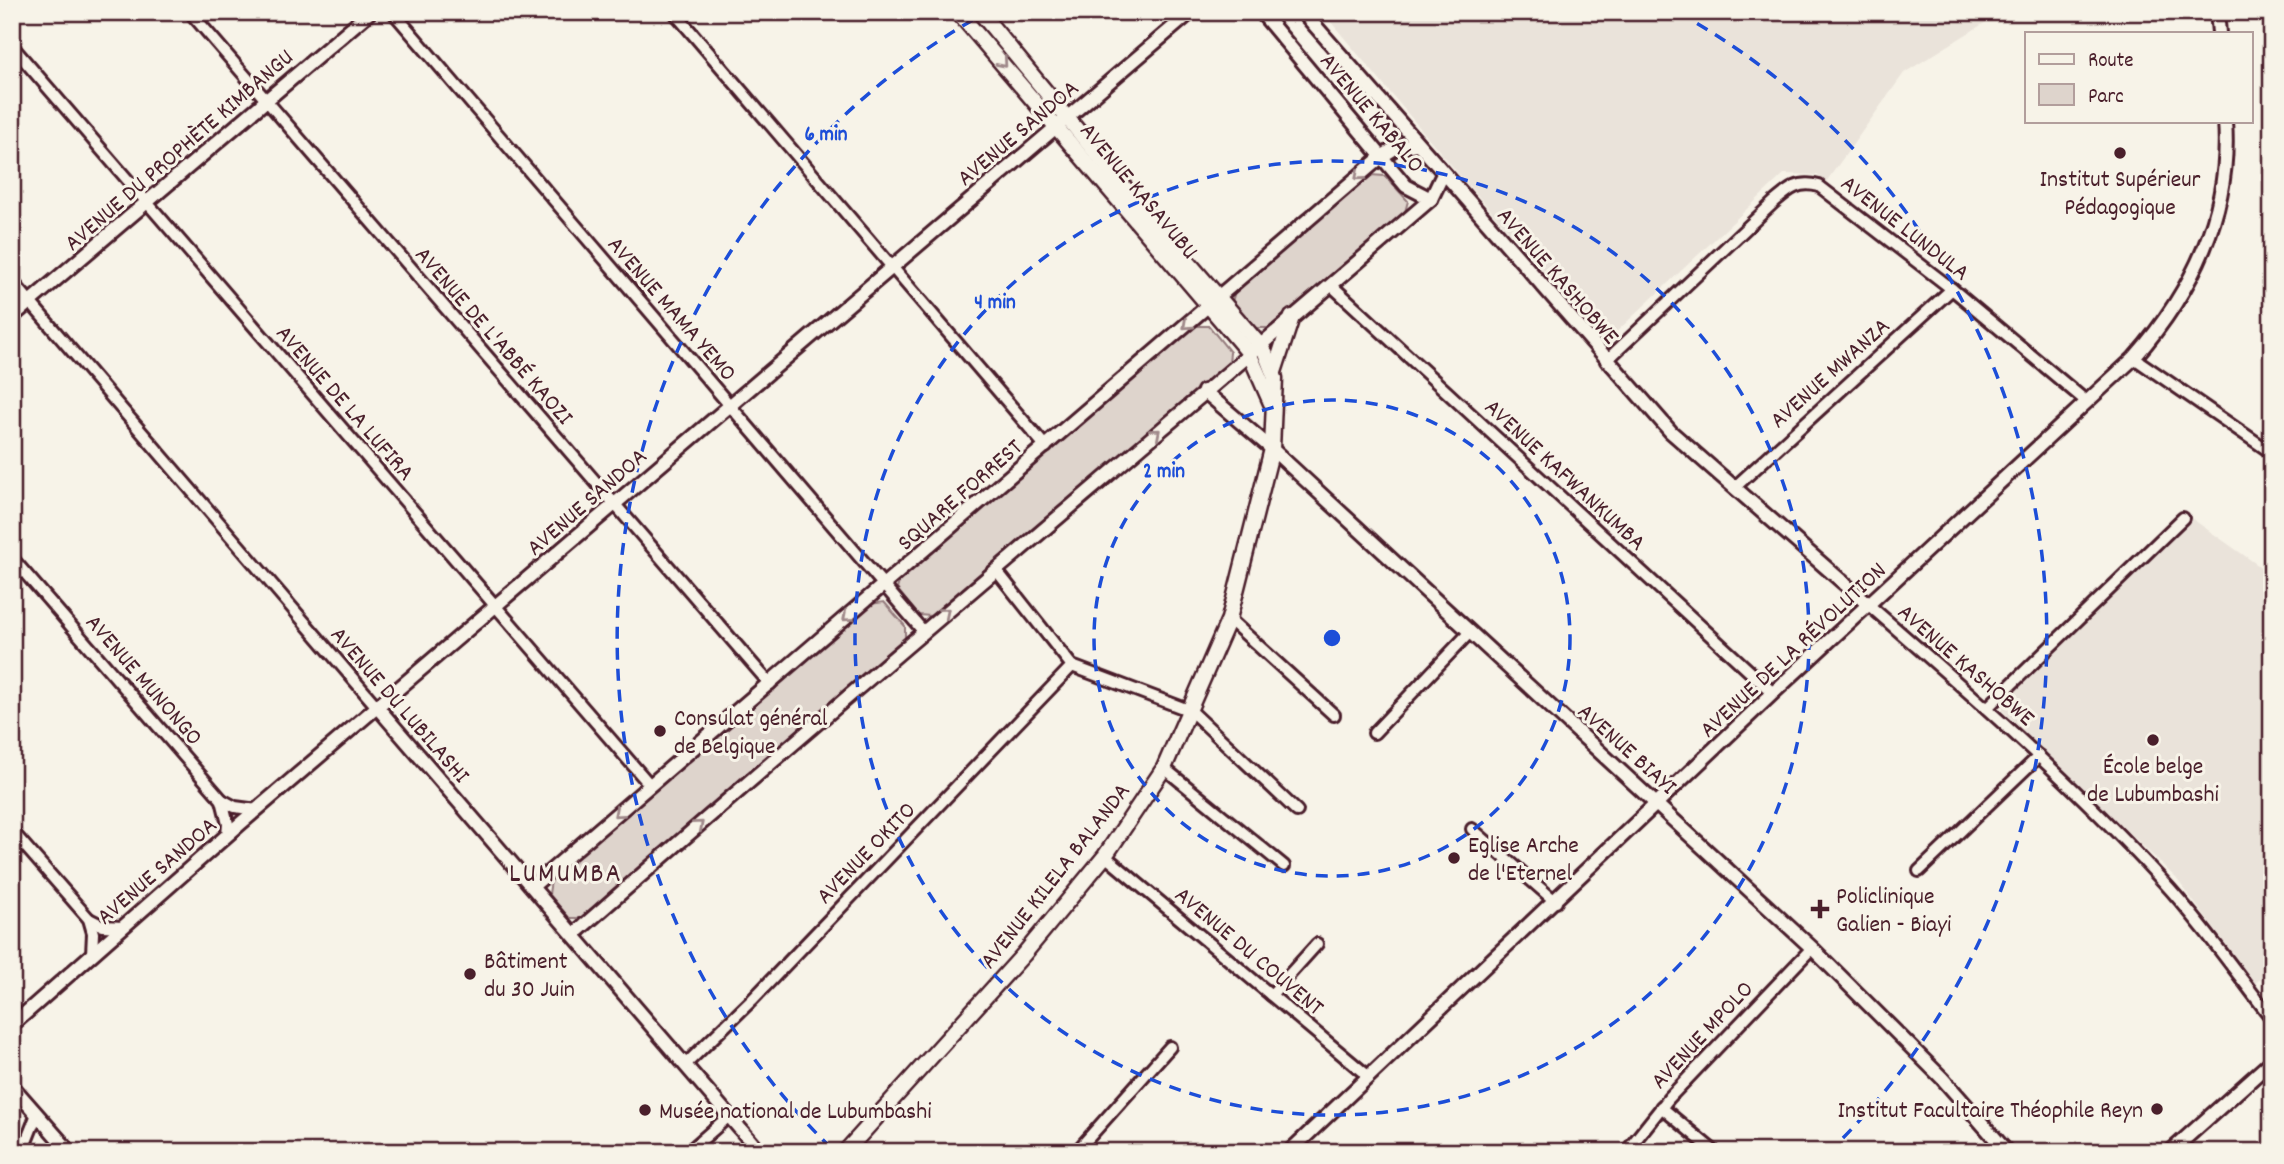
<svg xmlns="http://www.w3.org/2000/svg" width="2284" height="1164" font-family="Dekko,sans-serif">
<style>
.built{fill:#eae3da}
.green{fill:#ded4cc;stroke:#947a7c;stroke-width:2}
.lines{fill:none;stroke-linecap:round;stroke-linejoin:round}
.minor-casing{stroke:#4a1f2b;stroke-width:16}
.tertiary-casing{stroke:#4a1f2b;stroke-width:18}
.secondary-casing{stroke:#4a1f2b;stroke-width:19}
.minor{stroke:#f7f3e8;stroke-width:10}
.tertiary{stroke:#f7f3e8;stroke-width:12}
.secondary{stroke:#f7f3e8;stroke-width:14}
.oneway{stroke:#a0898a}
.ring{fill:none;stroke:#1d4ed8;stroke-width:3.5;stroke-dasharray:12 9}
.poi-dot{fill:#4a1f2b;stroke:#f7f3e8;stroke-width:2.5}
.labels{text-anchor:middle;stroke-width:6;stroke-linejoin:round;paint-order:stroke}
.street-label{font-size:24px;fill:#4a1f2b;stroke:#f7f3e8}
.poi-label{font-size:24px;fill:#4a1f2b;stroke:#f7f3e8;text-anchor:start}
.quarter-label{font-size:28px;letter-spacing:2px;fill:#4a1f2b;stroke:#f7f3e8}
.centre{fill:#1d4ed8;stroke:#f7f3e8;stroke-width:3.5}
.ring-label{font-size:21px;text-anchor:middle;font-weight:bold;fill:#1d4ed8;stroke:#f7f3e8;stroke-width:6;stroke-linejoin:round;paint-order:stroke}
</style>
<rect width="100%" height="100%" fill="#f7f3e8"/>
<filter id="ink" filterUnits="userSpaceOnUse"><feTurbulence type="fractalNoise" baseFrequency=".0143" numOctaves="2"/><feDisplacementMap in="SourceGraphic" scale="14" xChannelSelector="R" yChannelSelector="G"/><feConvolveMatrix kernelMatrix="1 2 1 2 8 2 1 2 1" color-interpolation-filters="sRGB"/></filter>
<g filter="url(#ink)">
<g class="built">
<polygon points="1328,12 2038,12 2030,17 1986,22 1904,73 1826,182 1817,175 1784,174 1613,335 1599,333 1462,178 1325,15"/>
<polygon points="2191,518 2272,575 2272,971 2255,983 2176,878 2003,711 2003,703"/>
</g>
<g class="green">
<polygon points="1371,175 1385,176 1408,201 1405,212 1269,328 1254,328 1232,302 1235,291"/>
<polygon points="1195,326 1209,326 1230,352 1229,364 931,616 918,615 897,589 900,579"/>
<polygon points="884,602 905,626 905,638 582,918 569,918 549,894 551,880 870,604"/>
</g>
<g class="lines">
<g class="minor-casing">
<g id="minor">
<polyline points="190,12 770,684"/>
<polyline points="393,12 923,631"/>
<polyline points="674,12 1046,447"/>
<polyline points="12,46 650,785"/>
<polyline points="12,281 378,708"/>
<polyline points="1331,285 1773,693"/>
<polyline points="2134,358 2272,453"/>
<path d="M1606,361L1773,203C1788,190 1798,180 1819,186L1952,289L2087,402"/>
<polyline points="1735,487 1952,289"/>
<polyline points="12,558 222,800 228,824 227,836"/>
<polyline points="996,570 1072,666 1191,711 1297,811"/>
<path d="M1870,606C1970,693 2070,780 2160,878C2200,921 2235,971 2272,1019"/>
<polyline points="1229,619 1334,715"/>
<polyline points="1987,708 2183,518"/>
<polyline points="1374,733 1470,632"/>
<polyline points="1164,768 1284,866"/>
<polyline points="222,800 235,807 257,810"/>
<polyline points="1472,829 1556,902"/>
<polyline points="12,831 89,919 93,933 92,954"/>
<polyline points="1105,856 1369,1077"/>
<polyline points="1919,871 2039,756"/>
<polyline points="89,919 103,926 123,927"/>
<polyline points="1271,995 1317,944"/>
<polyline points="686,1064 752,1000 1072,666"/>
<polyline points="1661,1107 1715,1152"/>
<polyline points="22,1152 37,1114"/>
<polyline points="688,1152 729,1116"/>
<polyline points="1076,1152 1170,1047"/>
<polyline points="1626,1152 1669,1098 1812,948"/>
</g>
</g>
<g class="tertiary-casing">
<g id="tertiary">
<polyline points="1261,12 1406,186 1431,199"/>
<polyline points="1303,12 1671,432 1870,606"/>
<polyline points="2217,12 2219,33"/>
<polyline points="12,317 370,12"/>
<polyline points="1204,391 1272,449 1812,948 1942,1078 2007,1152"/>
<polyline points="378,708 760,1152"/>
<polyline points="533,886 1381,157 1397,147 1417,144"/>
<path d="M574,934C857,685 1146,445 1431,199L1443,174"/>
<polyline points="12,1025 241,823 1191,12"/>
<polyline points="12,1086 70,1152"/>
<path d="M1289,1152L1773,693L2134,358C2192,292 2232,211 2225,121"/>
<polyline points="2170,1152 2272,1061"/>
</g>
</g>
<g class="secondary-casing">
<g id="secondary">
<polyline points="958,12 1249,353 1271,403"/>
<polyline points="1274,372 1292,317"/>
<polyline points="845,1152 1024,954 1105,856 1164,768 1229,619 1272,449 1275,378 1264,350 1139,205 980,12"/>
</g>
</g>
<use href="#minor" class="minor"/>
<use href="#tertiary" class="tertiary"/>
<use href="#secondary" class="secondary"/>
</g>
<defs><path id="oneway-chevron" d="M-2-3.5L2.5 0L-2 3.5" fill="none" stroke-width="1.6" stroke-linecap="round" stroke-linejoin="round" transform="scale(1.75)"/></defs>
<g class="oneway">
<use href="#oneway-chevron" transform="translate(1003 63) rotate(49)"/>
<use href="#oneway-chevron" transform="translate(1359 176) rotate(139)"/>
<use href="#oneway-chevron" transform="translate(1187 325) rotate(138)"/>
<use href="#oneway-chevron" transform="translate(1156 433) rotate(-41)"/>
<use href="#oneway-chevron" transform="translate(945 612) rotate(-40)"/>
<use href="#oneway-chevron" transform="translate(847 617) rotate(139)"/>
<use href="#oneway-chevron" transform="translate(618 813) rotate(139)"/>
<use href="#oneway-chevron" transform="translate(699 825) rotate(-41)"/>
</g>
</g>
<g class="ring">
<circle cx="1332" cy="638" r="238"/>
<circle cx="1332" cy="638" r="477"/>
<path d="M831 1148A715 715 0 0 1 985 13M1679 13A715 715 0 0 1 1833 1148"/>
</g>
<g class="poi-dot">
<circle cx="2120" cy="153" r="7"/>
<circle cx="660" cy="731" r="7"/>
<circle cx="2153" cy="740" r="7"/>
<circle cx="1454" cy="858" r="7"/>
<path d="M1816.5 898.5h7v7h7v7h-7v7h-7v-7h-7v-7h7z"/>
<circle cx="470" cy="974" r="7"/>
<circle cx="2157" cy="1109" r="7"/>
<circle cx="645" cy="1110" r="7"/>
</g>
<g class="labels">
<g class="street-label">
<text transform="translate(1373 112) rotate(50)" y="8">AVENUE KABALO</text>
<text transform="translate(1017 132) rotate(-40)" y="8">AVENUE SANDOA</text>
<text transform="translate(178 149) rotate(-41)" y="8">AVENUE DU PROPHÈTE KIMBANGU</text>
<text transform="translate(1140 190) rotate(50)" y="8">AVENUE KASAVUBU</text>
<text transform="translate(1906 227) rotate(38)" y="8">AVENUE LUNDULA</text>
<text transform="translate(1559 275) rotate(49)" y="8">AVENUE KASHOBWE</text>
<text transform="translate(673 308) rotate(49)" y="8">AVENUE MAMA YEMO</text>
<text transform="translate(495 335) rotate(49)" y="8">AVENUE DE L'ABBÉ KAOZI</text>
<text transform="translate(1829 372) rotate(-42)" y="8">AVENUE MWANZA</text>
<text transform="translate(346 402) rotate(49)" y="8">AVENUE DE LA LUFIRA</text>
<text transform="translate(1566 474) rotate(43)" y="8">AVENUE KAFWANKUMBA</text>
<text transform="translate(959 494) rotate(-41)" y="8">SQUARE FORREST</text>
<text transform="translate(586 501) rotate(-41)" y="8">AVENUE SANDOA</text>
<text transform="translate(1792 649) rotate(-43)" y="8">AVENUE DE LA RÉVOLUTION</text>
<text transform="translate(1967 664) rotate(41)" y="8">AVENUE KASHOBWE</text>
<text transform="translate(145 679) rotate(49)" y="8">AVENUE MUNONGO</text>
<text transform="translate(401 704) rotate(49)" y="8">AVENUE DU LUBILASHI</text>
<text transform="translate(1628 748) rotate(42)" y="8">AVENUE BIAYI</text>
<text transform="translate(865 852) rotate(-46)" y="8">AVENUE OKITO</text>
<text transform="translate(156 870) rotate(-41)" y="8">AVENUE SANDOA</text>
<text transform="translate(1054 875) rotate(-52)" y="8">AVENUE KILELA BALANDA</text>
<text transform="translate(1250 950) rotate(40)" y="8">AVENUE DU COUVENT</text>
<text transform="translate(1701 1034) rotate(-47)" y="8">AVENUE MPOLO</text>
</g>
<g class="poi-label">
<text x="2120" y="186" text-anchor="middle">Institut Supérieur<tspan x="2120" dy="28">Pédagogique</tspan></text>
<text x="674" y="725">Consulat général<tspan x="674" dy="28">de Belgique</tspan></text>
<text x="2153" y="773" text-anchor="middle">École belge<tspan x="2153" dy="28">de Lubumbashi</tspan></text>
<text x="1468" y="852">Eglise Arche<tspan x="1468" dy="28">de l'Eternel</tspan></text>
<text x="1836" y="903">Policlinique<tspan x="1836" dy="28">Galien - Biayi</tspan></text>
<text x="484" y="968">Bâtiment<tspan x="484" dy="28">du 30 Juin</tspan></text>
<text x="2143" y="1117" text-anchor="end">Institut Facultaire Théophile Reyn</text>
<text x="659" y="1118">Musée national de Lubumbashi</text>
</g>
<g class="quarter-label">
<text x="566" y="881">LUMUMBA</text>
</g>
</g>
<circle cx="1332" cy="638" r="10" class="centre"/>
<g class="ring-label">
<text x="826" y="140">6 min</text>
<text x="995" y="308">4 min</text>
<text x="1164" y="477">2 min</text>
</g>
<rect width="2284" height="1164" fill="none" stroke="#f7f3e8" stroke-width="42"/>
<rect x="21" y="21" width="2242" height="1122" fill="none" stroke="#4a1f2b" stroke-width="2.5" filter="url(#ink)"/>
<rect x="2025" y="32" width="228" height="91" fill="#f7f3e8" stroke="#b29e9c" stroke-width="2"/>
<rect x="2039" y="54" width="35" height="10" fill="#f7f3e8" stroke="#b29e9c" stroke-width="2"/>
<text x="2088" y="66" font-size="21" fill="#4a1f2b">Route</text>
<rect x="2039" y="84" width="35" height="21" fill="#ded4cc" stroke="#b29e9c" stroke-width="2"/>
<text x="2088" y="102" font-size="21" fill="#4a1f2b">Parc</text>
</svg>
